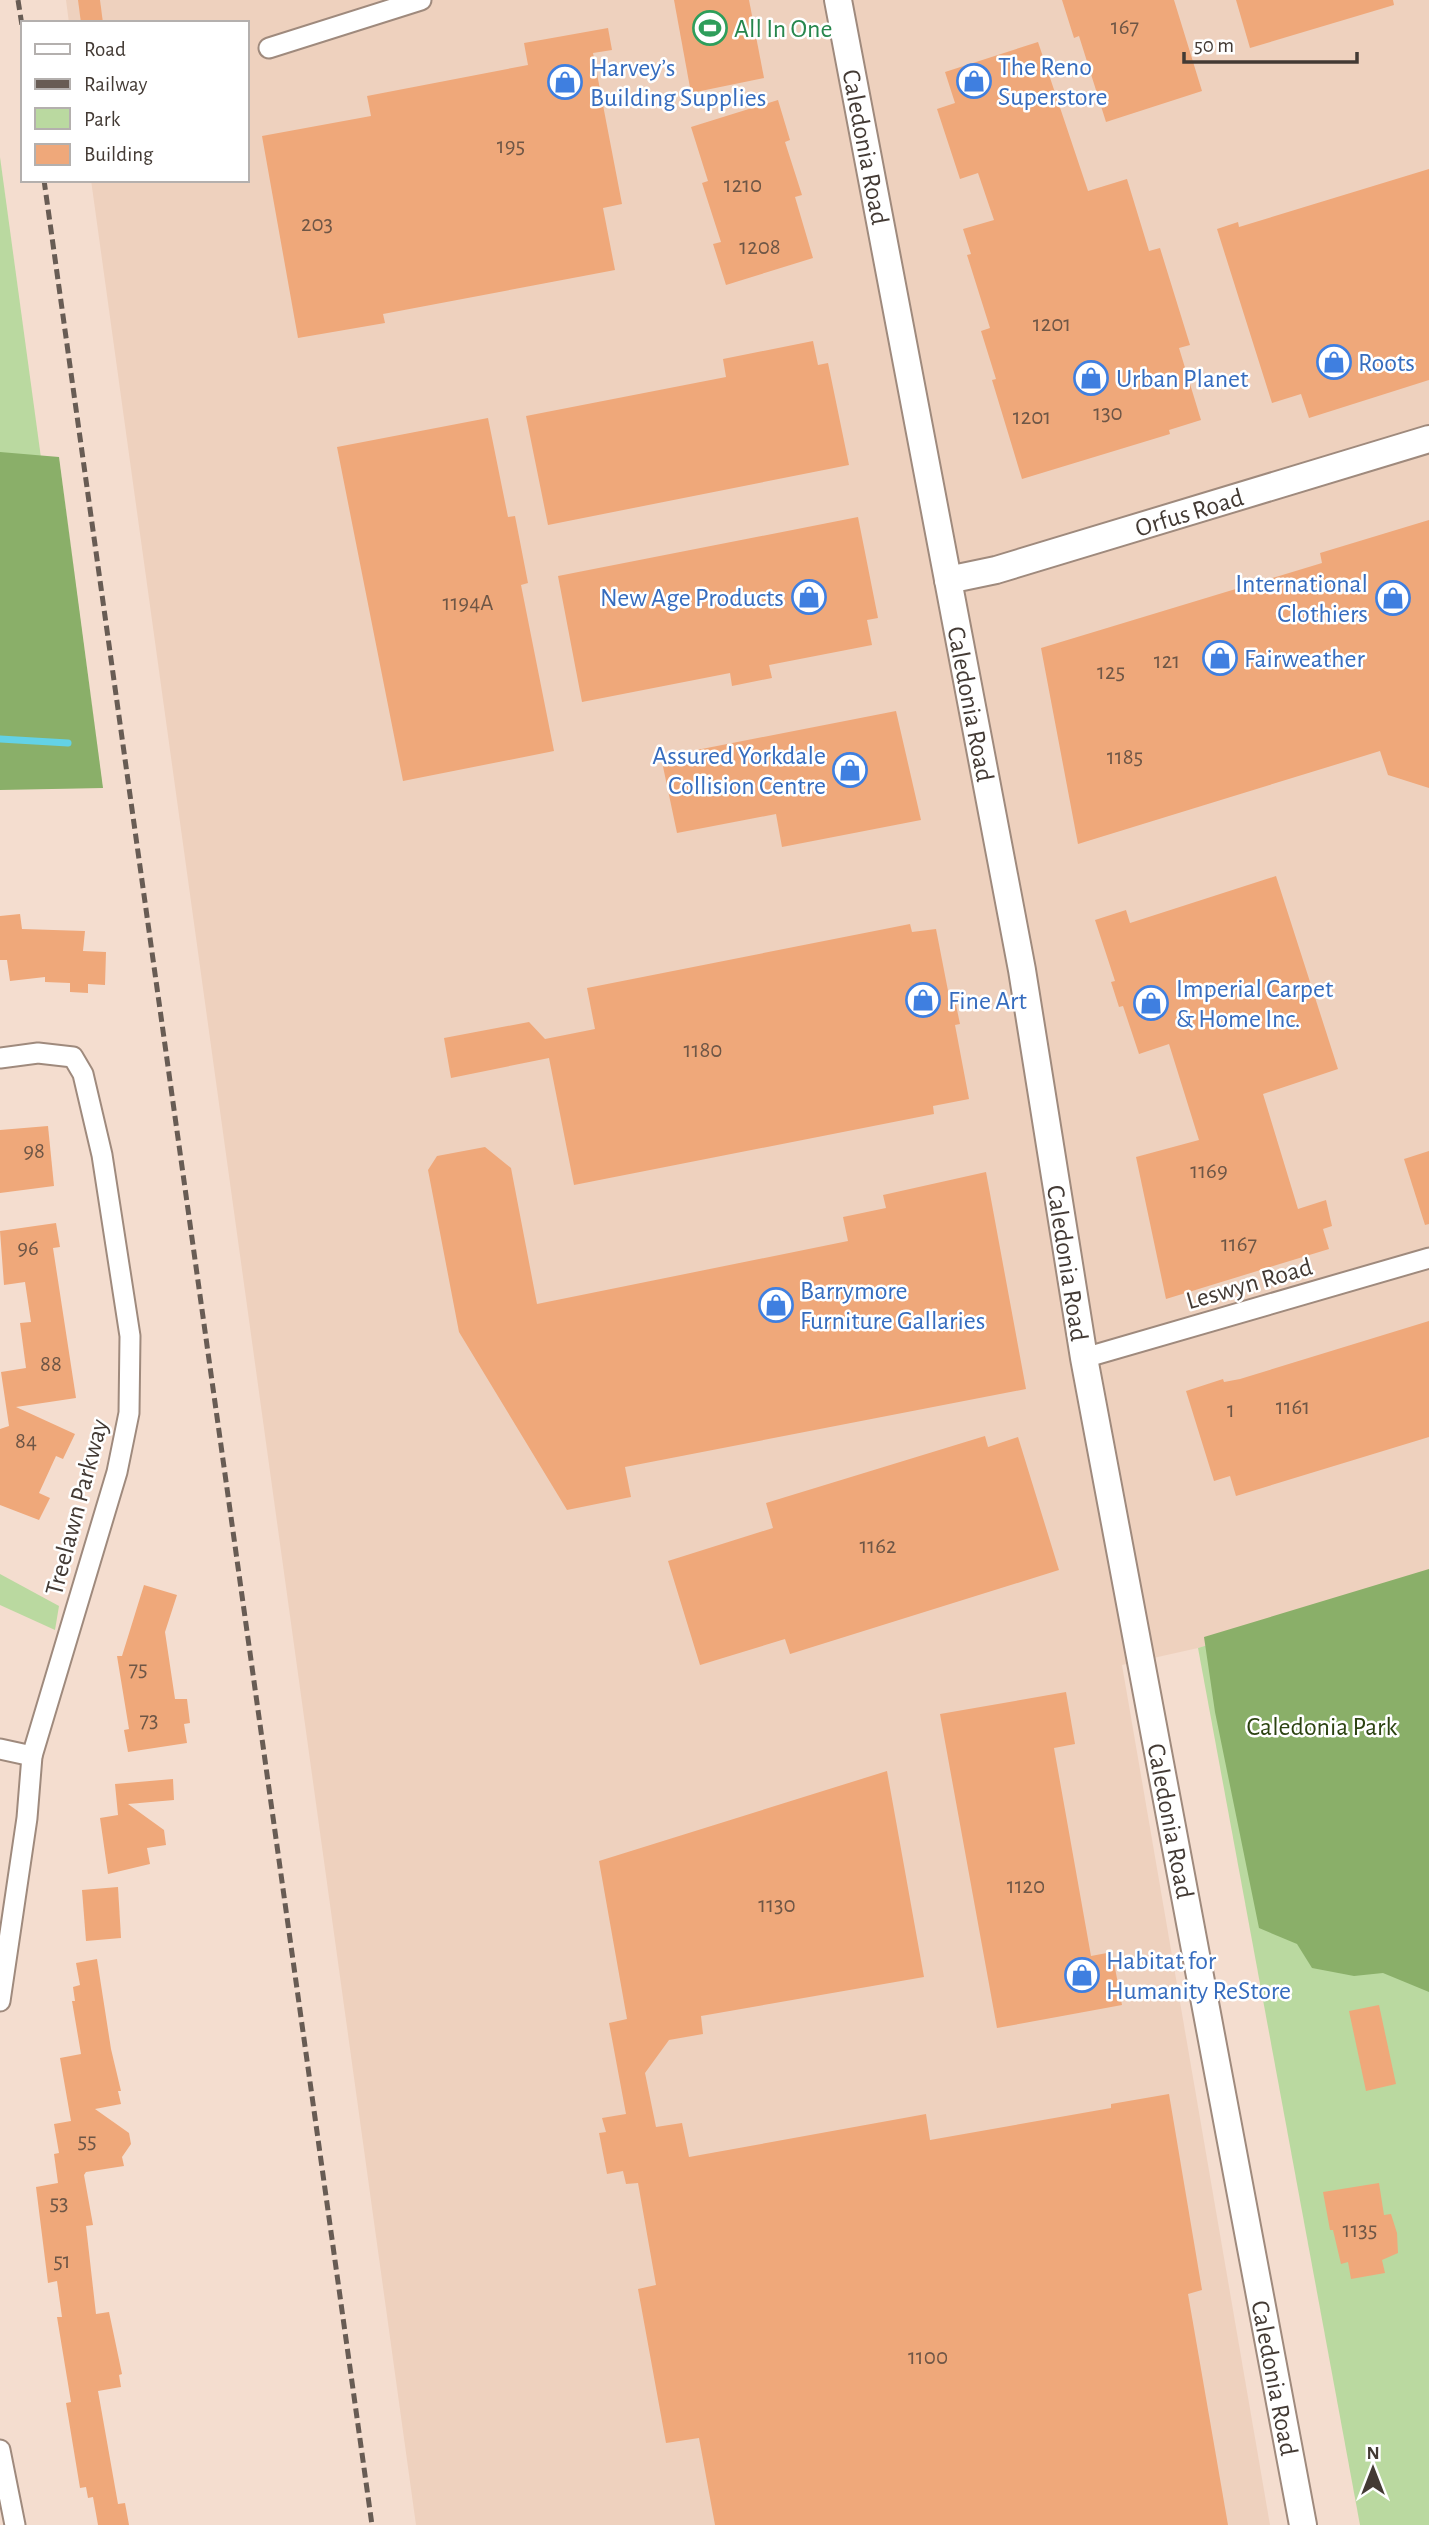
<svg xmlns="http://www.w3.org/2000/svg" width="1429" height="2525" font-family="'Alegreya Sans',sans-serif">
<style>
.built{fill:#eed1be}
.green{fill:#bad9a0}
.forest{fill:#8aaf69}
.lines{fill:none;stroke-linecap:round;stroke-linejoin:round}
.stream{stroke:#63d2e6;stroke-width:7}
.building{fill:#efa87a}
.street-casing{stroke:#9f8a7d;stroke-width:23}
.secondary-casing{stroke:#9f8a7d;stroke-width:30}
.street{stroke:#fff;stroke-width:19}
.secondary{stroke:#fff;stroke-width:26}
.rail{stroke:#685c54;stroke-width:5;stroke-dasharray:10 5;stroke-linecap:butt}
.labels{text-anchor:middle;stroke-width:5;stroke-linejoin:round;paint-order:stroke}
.number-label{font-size:23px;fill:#6e5646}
.leisure-label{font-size:26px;fill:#27864d;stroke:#fff;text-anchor:start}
.shop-label{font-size:26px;fill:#366cbe;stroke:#fff;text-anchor:start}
.street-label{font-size:26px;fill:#433a34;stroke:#fff}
.park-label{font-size:26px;fill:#2c4311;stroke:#fff}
</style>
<rect width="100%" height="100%" fill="#f4ddcf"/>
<polygon class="built" points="66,0 1429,0 1429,1577 1198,1648 1122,1665 1270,2525 416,2525 91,180 247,180 247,23 69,23"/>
<g class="green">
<polygon points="0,157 86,788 0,789"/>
<polygon points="0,1574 59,1606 55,1630 0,1605"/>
<polygon points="1429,1577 1429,2525 1360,2525 1198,1648"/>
</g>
<g class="forest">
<polygon points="0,452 59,457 103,788 0,790"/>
<polygon points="1429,1569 1429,1992 1383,1973 1354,1976 1312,1968 1297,1944 1259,1928 1215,1712 1204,1637"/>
</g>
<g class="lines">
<polyline class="stream" points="0,739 68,743"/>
</g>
<g class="building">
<polygon points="78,0 100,0 103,23 81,23"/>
<polygon points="674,0 749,0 764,78 691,93"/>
<polygon points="1062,0 1174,0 1202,91 1106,122 1079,36 1074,38"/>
<polygon points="1236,0 1393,0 1394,5 1250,48"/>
<polygon points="608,28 612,50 593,53 622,204 603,208 615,270 383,314 385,323 298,338 262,136 371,116 367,96 528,65 524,43"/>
<polygon points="1038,42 1088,191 1127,179 1149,251 1160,248 1190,345 1179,348 1201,420 1169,430 1170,434 1022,479 992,380 996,379 981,331 990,328 967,255 971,254 963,229 994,220 978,173 960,179 937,109 955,103 945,72"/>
<polygon points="778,100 790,140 785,142 802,195 795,197 813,258 726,285 713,244 721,242 702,183 708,181 691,127"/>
<polygon points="1429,169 1429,380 1309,418 1301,394 1272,403 1217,229 1238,222 1239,227"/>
<polygon points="813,341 818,365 828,363 849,465 548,525 526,416 726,377 723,359"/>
<polygon points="488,418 508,517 515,516 528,583 521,585 554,751 403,781 337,447"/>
<polygon points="858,517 878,618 867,620 872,645 769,665 772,678 732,686 730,673 582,702 558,576"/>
<polygon points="1429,520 1429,788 1388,775 1380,751 1078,844 1041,648 1322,563 1320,553"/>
<polygon points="896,711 921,820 782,847 776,814 677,833 661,757"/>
<polygon points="1276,876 1338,1069 1263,1094 1298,1209 1326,1200 1332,1226 1323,1229 1329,1249 1166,1299 1136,1157 1199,1140 1169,1044 1139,1054 1123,1006 1119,1007 1111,982 1115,981 1095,920 1126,910 1130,923"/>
<polygon points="20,914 22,929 85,931 83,951 106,952 105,985 88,984 88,993 70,992 70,983 45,982 45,977 10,981 7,960 0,960 0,916"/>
<polygon points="910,924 912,932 936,929 950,1001 955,1000 960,1024 955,1025 969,1099 933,1106 934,1114 574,1185 549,1058 451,1078 444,1038 529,1022 545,1039 595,1029 587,988"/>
<polygon points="48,1126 54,1186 0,1193 0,1130"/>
<polygon points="485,1147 511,1168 537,1304 848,1241 843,1217 886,1208 883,1195 986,1172 1026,1389 625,1467 631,1497 567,1510 459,1332 428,1170 437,1156"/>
<polygon points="1429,1151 1429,1224 1425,1225 1404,1159"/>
<polygon points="56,1223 60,1247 53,1248 76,1398 16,1407 75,1434 63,1459 56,1456 39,1493 50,1498 39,1520 0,1505 0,1429 9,1426 1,1372 26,1368 20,1323 31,1322 25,1282 4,1285 0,1231"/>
<polygon points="1429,1321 1429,1437 1236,1496 1230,1476 1214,1481 1186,1391 1223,1379 1224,1382 1240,1379"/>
<polygon points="985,1436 988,1447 1018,1437 1059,1570 790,1654 785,1639 700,1665 668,1561 773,1528 766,1503"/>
<polygon points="144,1585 177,1595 165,1632 175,1699 187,1699 190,1723 184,1724 187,1743 128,1752 124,1730 129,1729 117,1656 122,1656"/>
<polygon points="1066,1692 1075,1744 1054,1748 1091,1956 1112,1952 1122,2005 997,2028 940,1714"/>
<polygon points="887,1771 924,1977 701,2016 703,2034 669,2040 645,2073 656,2127 682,2123 689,2157 926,2114 930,2140 1111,2108 1111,2104 1169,2094 1202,2290 1188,2294 1228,2525 715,2525 699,2438 666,2443 638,2289 656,2285 638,2183 626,2184 623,2171 607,2174 599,2133 606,2132 602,2118 626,2114 609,2023 627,2019 599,1861"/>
<polygon points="173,1779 174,1800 128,1804 164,1830 166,1845 147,1848 150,1864 108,1874 100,1818 118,1815 115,1784"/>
<polygon points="118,1887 121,1938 86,1941 82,1890"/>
<polygon points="97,1959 111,2049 121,2091 118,2091 121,2104 95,2109 129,2133 131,2144 122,2157 124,2166 86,2172 84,2175 93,2225 86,2226 96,2314 109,2312 122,2374 119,2375 121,2387 98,2391 118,2504 125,2503 129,2525 98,2525 93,2497 88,2498 86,2487 80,2488 66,2403 71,2402 57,2317 62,2317 57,2281 48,2283 36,2187 58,2183 54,2154 59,2153 54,2124 71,2121 60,2058 81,2054 72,2001 75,2001 73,1987 80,1985 76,1963"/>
<polygon points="1379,2005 1396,2084 1366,2091 1349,2011"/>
<polygon points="1379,2183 1384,2215 1391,2214 1397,2233 1398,2253 1382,2260 1385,2273 1351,2279 1348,2262 1341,2264 1333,2230 1330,2230 1323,2192"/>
</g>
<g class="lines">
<g class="street-casing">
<g id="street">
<polyline points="269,48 421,0"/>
<polyline points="0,1058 38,1053 73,1057 83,1074 102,1155 130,1336 129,1413 117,1472 32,1756 27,1818 0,2001"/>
<polyline points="1084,1358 1429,1258"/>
<polyline points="0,1749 32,1756"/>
<polyline points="0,2450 15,2525"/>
</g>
</g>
<g class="secondary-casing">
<g id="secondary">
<polyline points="838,0 1022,970 1084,1358 1303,2525"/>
<polyline points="948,580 996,570 1429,439"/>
</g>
</g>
<use href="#street" class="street"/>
<use href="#secondary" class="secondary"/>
<g class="rail">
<polyline points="18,0 23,32"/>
<polyline points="44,180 372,2525"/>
</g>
</g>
<defs>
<g id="stadium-ring" transform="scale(1.75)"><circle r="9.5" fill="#fff" stroke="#2e9e5b" stroke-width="1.5"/><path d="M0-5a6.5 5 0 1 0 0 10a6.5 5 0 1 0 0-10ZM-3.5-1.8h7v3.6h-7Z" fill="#2e9e5b"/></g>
<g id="shop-ring" transform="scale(1.75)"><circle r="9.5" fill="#fff" stroke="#3f7fe0" stroke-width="1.5"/><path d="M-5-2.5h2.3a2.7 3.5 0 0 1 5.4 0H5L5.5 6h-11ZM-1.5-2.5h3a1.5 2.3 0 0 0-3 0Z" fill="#3f7fe0"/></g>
</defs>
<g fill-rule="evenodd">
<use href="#stadium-ring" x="710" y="28"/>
<use href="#shop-ring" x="974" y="81"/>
<use href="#shop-ring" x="565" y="82"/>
<use href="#shop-ring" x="1334" y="362"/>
<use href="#shop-ring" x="1091" y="378"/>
<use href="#shop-ring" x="809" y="597"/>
<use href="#shop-ring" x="1393" y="598"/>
<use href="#shop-ring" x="1220" y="658"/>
<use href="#shop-ring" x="850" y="770"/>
<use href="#shop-ring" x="923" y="1000"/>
<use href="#shop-ring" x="1151" y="1003"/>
<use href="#shop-ring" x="776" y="1305"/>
<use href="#shop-ring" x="1082" y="1975"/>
</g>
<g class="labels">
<g class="number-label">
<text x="1125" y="34">167</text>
<text x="511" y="153">195</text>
<text x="743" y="192">1210</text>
<text x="317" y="231">203</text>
<text x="760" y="254">1208</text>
<text x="1052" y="331">1201</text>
<text x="1108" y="420">130</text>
<text x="1032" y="424">1201</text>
<text x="468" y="610">1194A</text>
<text x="1167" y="668">121</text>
<text x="1111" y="679">125</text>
<text x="1125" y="764">1185</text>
<text x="703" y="1057">1180</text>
<text x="34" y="1158">98</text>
<text x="1209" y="1178">1169</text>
<text x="1239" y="1251">1167</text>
<text x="28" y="1255">96</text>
<text x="51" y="1371">88</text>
<text x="1293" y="1414">1161</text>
<text x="1231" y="1417">1</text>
<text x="26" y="1448">84</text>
<text x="878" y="1553">1162</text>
<text x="138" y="1676">75</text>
<text x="149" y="1727">73</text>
<text x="1026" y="1893">1120</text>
<text x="777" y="1912">1130</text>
<text x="87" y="2148">55</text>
<text x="59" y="2210">53</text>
<text x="1360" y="2237">1135</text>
<text x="62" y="2268">51</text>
<text x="928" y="2364">1100</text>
</g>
<g class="leisure-label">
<text x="734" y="37">All In One</text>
</g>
<g class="shop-label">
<text x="998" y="75">The Reno<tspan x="998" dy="30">Superstore</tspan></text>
<text x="590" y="76">Harvey’s<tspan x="590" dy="30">Building Supplies</tspan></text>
<text x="1358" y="371">Roots</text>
<text x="1116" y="387">Urban Planet</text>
<text x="1368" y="592" text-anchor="end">International<tspan x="1368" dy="30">Clothiers</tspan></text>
<text x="784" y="606" text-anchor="end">New Age Products</text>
<text x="1244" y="667">Fairweather</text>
<text x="826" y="764" text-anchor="end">Assured Yorkdale<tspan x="826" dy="30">Collision Centre</tspan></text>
<text x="1176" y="997">Imperial Carpet<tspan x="1176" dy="30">&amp; Home Inc.</tspan></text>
<text x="948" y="1009">Fine Art</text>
<text x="800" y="1299">Barrymore<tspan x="800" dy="30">Furniture Gallaries</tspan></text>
<text x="1106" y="1969">Habitat for<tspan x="1106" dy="30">Humanity ReStore</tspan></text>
</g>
<g class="street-label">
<text transform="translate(866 147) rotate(79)" y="9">Caledonia Road</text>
<text transform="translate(1189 512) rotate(-17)" y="9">Orfus Road</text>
<text transform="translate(971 704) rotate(79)" y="9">Caledonia Road</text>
<text transform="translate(1068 1263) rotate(81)" y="9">Caledonia Road</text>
<text transform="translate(1249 1283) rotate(-16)" y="9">Leswyn Road</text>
<text transform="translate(76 1507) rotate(-75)" y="9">Treelawn Parkway</text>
<text transform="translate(1171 1821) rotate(79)" y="9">Caledonia Road</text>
<text transform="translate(1275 2378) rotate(79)" y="9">Caledonia Road</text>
</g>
<g class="park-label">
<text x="1322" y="1735">Caledonia Park</text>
</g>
</g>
<rect x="21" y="21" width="228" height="161" fill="#ffffff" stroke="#b4b0ae" stroke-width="2"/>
<rect x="35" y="44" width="35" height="10" fill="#ffffff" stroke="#b4b0ae" stroke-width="2"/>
<text x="84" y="56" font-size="21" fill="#433a34">Road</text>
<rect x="35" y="79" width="35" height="10" fill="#685c54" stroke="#b4b0ae" stroke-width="2"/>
<text x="84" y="91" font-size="21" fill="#433a34">Railway</text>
<rect x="35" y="108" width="35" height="21" fill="#bad9a0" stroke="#b4b0ae" stroke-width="2"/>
<text x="84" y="126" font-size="21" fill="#433a34">Park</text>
<rect x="35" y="144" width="35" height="21" fill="#efa87a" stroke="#b4b0ae" stroke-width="2"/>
<text x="84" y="161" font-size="21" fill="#433a34">Building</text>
<g transform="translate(1373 2469)" stroke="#ffffff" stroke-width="5" paint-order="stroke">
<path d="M0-5L12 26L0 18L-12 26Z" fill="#433a34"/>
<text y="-10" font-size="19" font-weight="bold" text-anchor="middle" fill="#433a34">N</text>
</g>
<path d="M1184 52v10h173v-10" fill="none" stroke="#433a34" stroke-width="3.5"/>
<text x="1194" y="52" font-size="21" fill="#433a34" stroke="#ffffff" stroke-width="5" paint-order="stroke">50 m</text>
</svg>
